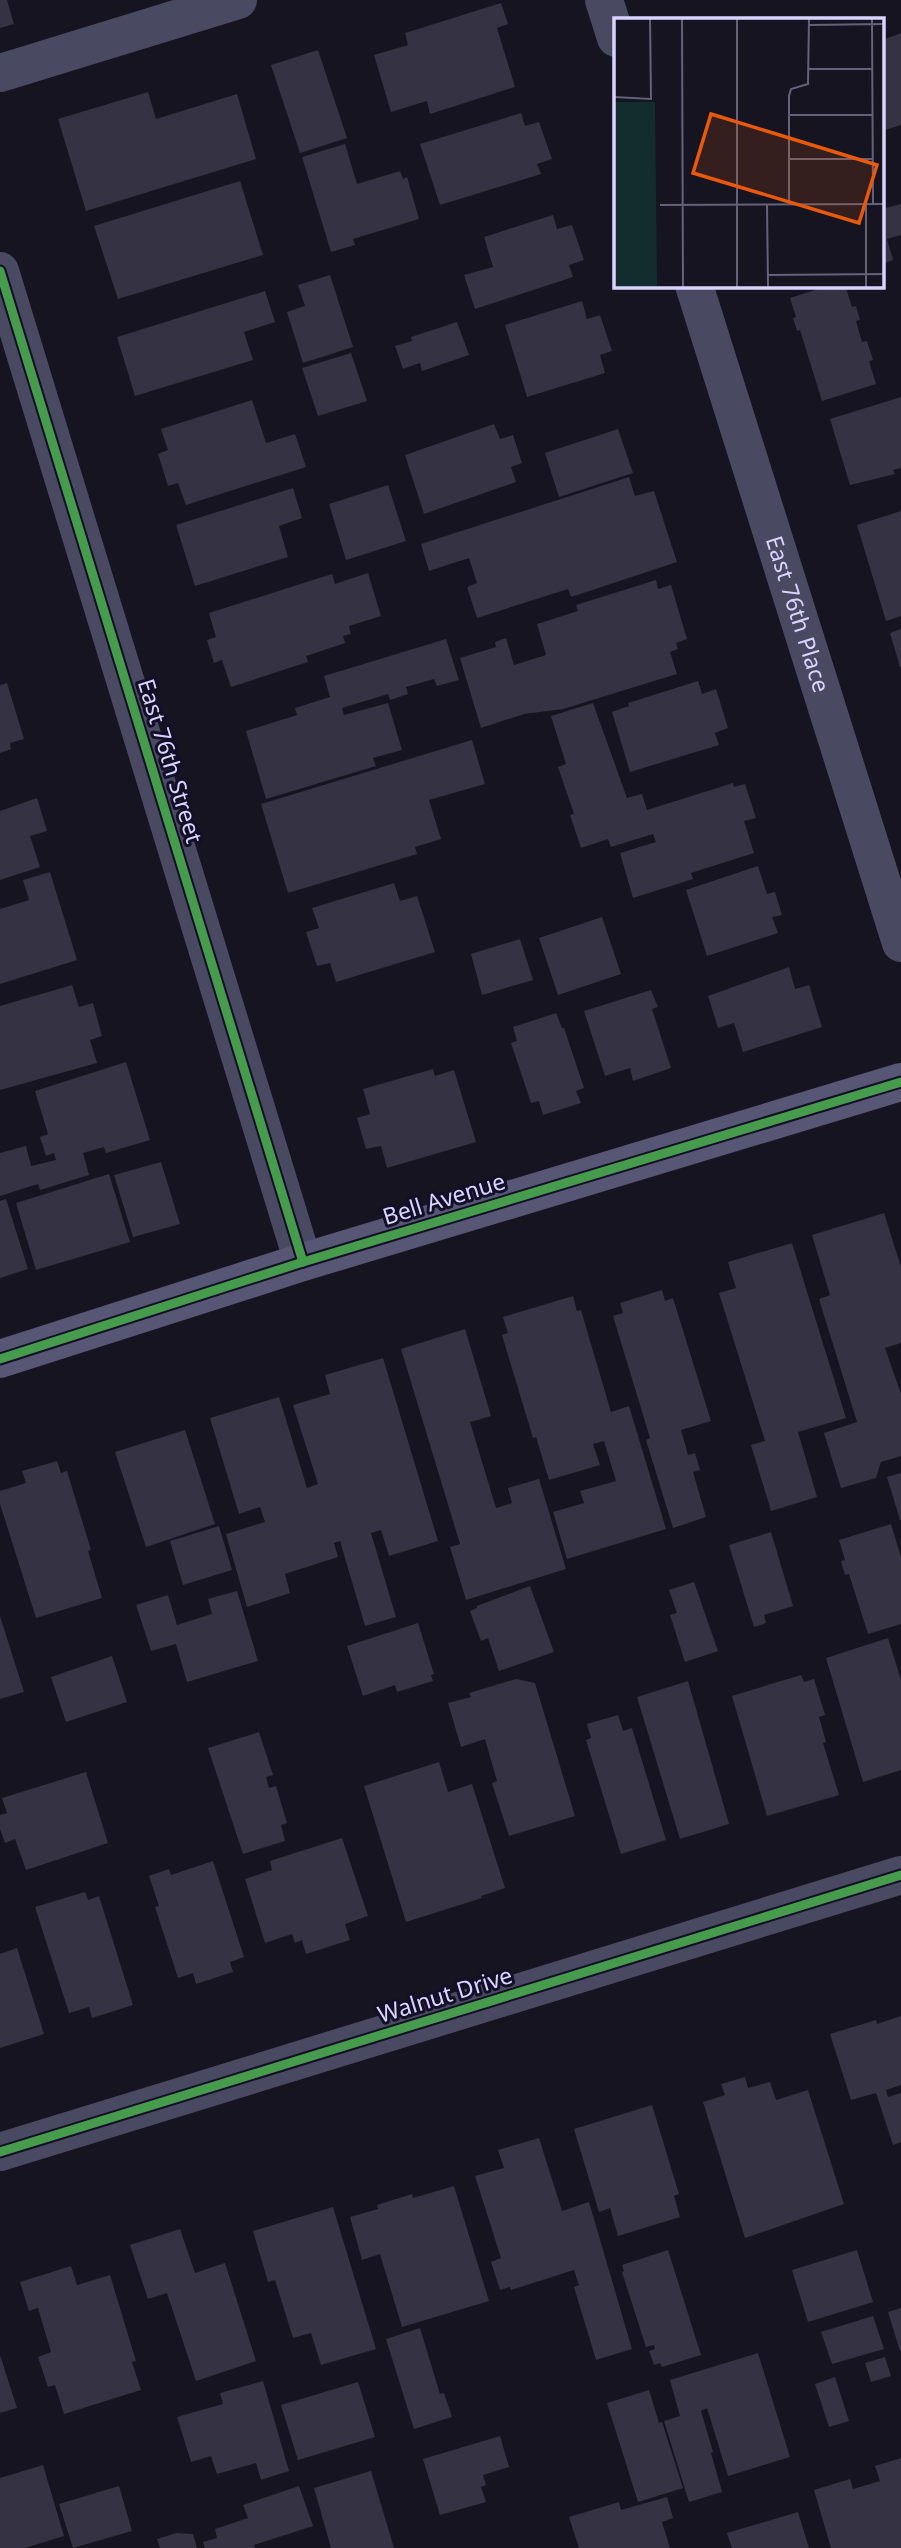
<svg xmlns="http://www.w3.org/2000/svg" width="901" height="2548" font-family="'Noto Sans',sans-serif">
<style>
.building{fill:#343243}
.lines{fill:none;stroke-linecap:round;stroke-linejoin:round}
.street{stroke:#4a4962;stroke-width:38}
.secondary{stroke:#575674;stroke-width:38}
.cycleway-casing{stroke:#130f26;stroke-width:13}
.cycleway{stroke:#469c4c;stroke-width:9}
.labels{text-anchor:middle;stroke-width:6;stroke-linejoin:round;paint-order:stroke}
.street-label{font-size:23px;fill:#d9d4ff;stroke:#130f26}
.inset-road{fill:none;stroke:#64617a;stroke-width:2}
.view{fill:#e8590c;fill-opacity:0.15;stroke:#e8590c;stroke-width:3.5}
.inset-edge{fill:none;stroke:#d9d4ff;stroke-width:3.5}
</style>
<rect width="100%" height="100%" fill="#161421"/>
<g class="building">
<polygon points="0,0 7,0 14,24 0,28"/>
<polygon points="501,3 508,24 497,28 515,87 430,114 427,101 391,112 374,55 408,45 405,33"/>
<polygon points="901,33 901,125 882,131 882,40"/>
<polygon points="318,50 347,138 300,153 271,65"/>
<polygon points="148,92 156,119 237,94 256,159 86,211 58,119"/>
<polygon points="521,113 525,126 539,122 552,159 537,164 541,174 440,205 420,144"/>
<polygon points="345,144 357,184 400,171 403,179 407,177 419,219 353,239 355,245 331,252 302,157"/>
<polygon points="240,181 263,255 118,299 94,226"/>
<polygon points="901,204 901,235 887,239 893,260 882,264 882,209"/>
<polygon points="553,215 557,229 572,225 584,260 569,265 573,277 475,309 464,275 493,267 484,237"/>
<polygon points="330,275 353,347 303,363 287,312 305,306 298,285"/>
<polygon points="831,285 845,285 852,307 856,306 860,320 856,321 862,342 867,341 873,360 869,361 876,384 822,401 800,330 797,331 793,318 796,317 790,298"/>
<polygon points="265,291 275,322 244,332 253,360 135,396 117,337"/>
<polygon points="582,301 587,319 600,315 612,351 600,355 605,373 527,397 505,325"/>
<polygon points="457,322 469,355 422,371 420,363 403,369 395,346 412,341 411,337"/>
<polygon points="351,353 367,401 318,416 302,368"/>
<polygon points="901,397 901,468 893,470 895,474 850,485 830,419"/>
<polygon points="252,400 266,443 295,434 306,467 186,505 178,483 168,486 158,454 168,450 161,429"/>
<polygon points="494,424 500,439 513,435 522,463 511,467 516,482 424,514 405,455"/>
<polygon points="618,429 633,473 559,497 545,453"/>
<polygon points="629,477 635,496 654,491 677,562 571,597 568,589 477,618 467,587 477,583 469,558 429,571 421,544"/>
<polygon points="388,485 406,541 346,560 329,504"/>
<polygon points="293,488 302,518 279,526 288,557 195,586 176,525"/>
<polygon points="901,511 901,616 886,621 857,525"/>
<polygon points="368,573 381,616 349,626 351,634 343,636 345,643 306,656 308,662 231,687 222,660 214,663 207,640 216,637 209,613 332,574 335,584"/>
<polygon points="656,580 658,589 671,585 687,639 676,643 678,649 670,652 677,674 563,709 524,714 481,728 460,658 496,647 495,642 506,638 514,665 546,655 537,624 578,611 576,605"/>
<polygon points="901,629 901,667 900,667 890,633"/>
<polygon points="446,639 459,680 437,686 434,679 406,687 408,694 390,700 388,694 342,708 344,715 388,703 402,750 373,758 376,766 266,799 246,731 297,715 295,708 330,697 324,676"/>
<polygon points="698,681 702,694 716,689 728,728 715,733 719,745 630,772 612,712 629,706 628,703"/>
<polygon points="7,683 24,739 10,743 11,749 0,753 0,685"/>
<polygon points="593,703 627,798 642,794 647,810 733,783 734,787 745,784 756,818 744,821 754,853 691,873 693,879 633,898 620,853 656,842 653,834 611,847 608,839 581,848 570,815 574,814 558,767 566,764 551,716"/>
<polygon points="472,740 485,784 429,800 441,839 415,847 417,854 288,893 261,804"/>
<polygon points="37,798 47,831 30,836 40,867 0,880 0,811"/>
<polygon points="758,866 767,894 775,892 782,915 772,917 778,933 707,956 686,890"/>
<polygon points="50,872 77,960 0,984 0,909 29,900 23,880"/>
<polygon points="394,883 400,901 417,896 435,952 336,982 330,963 317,966 306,932 319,928 312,908"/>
<polygon points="602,917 621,974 558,995 539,938"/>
<polygon points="520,939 533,980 482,995 471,954"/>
<polygon points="789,967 795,989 809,985 822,1027 743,1052 734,1023 718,1028 708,996"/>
<polygon points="72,985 79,1007 93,1003 102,1036 90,1040 97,1063 0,1090 0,1006"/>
<polygon points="651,990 658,1007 652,1009 671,1068 633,1081 630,1068 605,1076 584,1011"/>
<polygon points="556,1013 562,1028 564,1028 584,1088 576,1091 581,1103 543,1115 539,1101 531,1103 511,1043 517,1041 513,1027"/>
<polygon points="126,1062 150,1140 106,1153 104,1147 83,1153 89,1175 40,1190 38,1184 0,1196 0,1153 26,1146 31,1166 56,1160 54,1153 46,1156 40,1137 48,1134 35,1091"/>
<polygon points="433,1069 435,1076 454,1070 476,1142 387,1168 381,1146 366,1149 357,1118 370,1114 363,1089"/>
<polygon points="161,1162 180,1224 133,1237 114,1175"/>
<polygon points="109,1174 130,1242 36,1270 16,1203"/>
<polygon points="6,1199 28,1269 0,1278 0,1201"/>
<polygon points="884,1213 901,1267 901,1343 885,1348 901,1394 901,1456 881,1462 876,1478 841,1488 824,1433 857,1422 819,1299 830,1295 812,1235"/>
<polygon points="792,1243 846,1418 798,1432 817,1497 771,1511 751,1445 765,1441 719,1293 736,1288 728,1262"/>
<polygon points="662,1290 665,1301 673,1298 711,1421 681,1430 688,1455 695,1453 700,1470 693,1472 706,1517 673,1528 646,1440 650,1438 613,1316 623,1313 620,1303"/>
<polygon points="573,1296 577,1311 581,1310 611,1412 629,1406 666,1529 567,1559 553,1512 584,1503 580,1491 616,1481 604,1441 593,1444 600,1465 549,1480 536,1437 533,1438 502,1335 508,1333 503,1317"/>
<polygon points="465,1329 491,1416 470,1422 496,1508 512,1503 508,1488 539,1479 566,1569 466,1600 450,1547 460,1544 401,1349"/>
<polygon points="383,1358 438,1541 389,1556 381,1530 371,1533 396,1617 365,1626 340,1541 334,1543 338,1557 285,1574 290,1593 247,1607 226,1534 265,1522 260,1507 239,1514 210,1418 279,1397 307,1488 318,1484 293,1405 330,1394 325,1375"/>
<polygon points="185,1430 215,1524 146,1547 115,1452"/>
<polygon points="57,1461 61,1473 67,1471 91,1550 88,1551 102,1598 36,1618 0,1504 0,1491 26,1483 22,1471"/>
<polygon points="901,1473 901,1520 900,1520 887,1477"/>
<polygon points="891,1524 901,1557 901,1624 868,1634 849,1574 845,1575 841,1561 845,1560 839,1540"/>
<polygon points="219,1526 232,1570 183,1585 170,1541"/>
<polygon points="771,1532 793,1606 764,1615 766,1623 754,1627 729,1545"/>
<polygon points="694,1582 718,1651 685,1662 670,1615 677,1613 669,1590"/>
<polygon points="530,1586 554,1652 499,1671 488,1638 481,1641 470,1611 477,1608 477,1606"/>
<polygon points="237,1591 258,1661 187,1682 176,1644 151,1651 136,1605 168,1595 177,1625 212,1614 208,1599"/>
<polygon points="0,1616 24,1692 0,1699"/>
<polygon points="418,1623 434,1674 431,1675 433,1681 397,1692 395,1685 363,1696 347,1646"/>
<polygon points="888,1638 901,1680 901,1770 863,1782 826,1658"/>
<polygon points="112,1656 127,1702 66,1722 51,1677"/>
<polygon points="801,1675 804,1682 814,1679 825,1715 819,1717 826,1742 823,1743 839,1795 767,1816 732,1696"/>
<polygon points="516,1679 535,1683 575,1816 509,1836 492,1783 497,1781 485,1739 461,1747 448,1703 471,1697 469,1693"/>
<polygon points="688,1681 729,1824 680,1839 637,1697"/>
<polygon points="618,1715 623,1731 632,1728 666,1840 621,1854 586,1740 591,1738 587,1724"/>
<polygon points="259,1732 273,1775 266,1777 269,1788 276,1786 287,1823 281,1825 285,1841 243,1854 208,1748"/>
<polygon points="439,1762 448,1792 472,1784 505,1888 481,1896 482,1898 406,1922 364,1786"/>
<polygon points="86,1772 108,1843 26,1870 15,1839 5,1843 0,1829 0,1815 7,1813 2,1798"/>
<polygon points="342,1838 368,1916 345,1924 350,1940 306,1954 302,1940 295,1943 292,1934 265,1943 245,1879 272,1870 270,1861"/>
<polygon points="213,1861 244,1957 230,1962 233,1972 196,1984 193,1973 178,1978 155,1907 159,1906 149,1876 169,1869 171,1875"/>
<polygon points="85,1892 88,1900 99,1896 133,2005 92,2018 89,2007 69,2013 35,1907"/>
<polygon points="17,1948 44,2034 0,2048 0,1954"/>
<polygon points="901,2016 901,2085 886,2090 888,2097 901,2093 901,2142 893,2145 876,2093 851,2100 830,2034 876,2020 877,2024"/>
<polygon points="745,2077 748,2088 770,2082 776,2100 808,2090 844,2204 745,2238 703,2102 725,2095 721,2084"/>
<polygon points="652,2105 679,2194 674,2196 680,2217 618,2236 610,2208 599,2212 574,2129"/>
<polygon points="539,2138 562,2211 589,2202 632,2349 596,2360 574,2287 579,2285 574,2270 511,2290 510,2287 500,2290 491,2262 501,2258 475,2176 504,2168 498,2150"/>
<polygon points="454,2186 489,2301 402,2327 380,2254 362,2260 350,2217 378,2209 377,2205 412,2194 413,2198"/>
<polygon points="333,2207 376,2349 321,2365 311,2333 293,2338 275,2280 268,2282 253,2231"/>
<polygon points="180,2229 195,2273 225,2263 256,2361 196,2381 167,2293 148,2299 130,2245"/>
<polygon points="668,2250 701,2355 662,2367 660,2363 654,2365 649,2351 655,2349 654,2345 646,2347 622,2272 624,2271 622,2265"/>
<polygon points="857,2250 873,2302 808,2322 792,2270"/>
<polygon points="71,2266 77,2285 110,2275 136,2361 132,2362 141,2390 64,2414 55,2385 48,2387 38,2357 51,2352 38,2308 29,2311 20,2282"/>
<polygon points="901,2308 901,2351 900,2351 888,2312"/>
<polygon points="873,2316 884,2349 832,2364 821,2332"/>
<polygon points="420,2328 440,2394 444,2393 452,2417 414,2429 386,2339"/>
<polygon points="758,2353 790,2457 728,2476 707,2408 701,2411 713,2452 711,2453 722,2492 689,2502 664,2421 680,2416 670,2380"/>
<polygon points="0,2355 17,2408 0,2413"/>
<polygon points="885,2357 891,2376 871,2382 865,2363"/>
<polygon points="835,2377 849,2421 829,2427 815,2384"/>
<polygon points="263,2381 289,2471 261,2480 256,2463 217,2474 211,2456 191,2462 177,2417 223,2404 220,2393"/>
<polygon points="358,2382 375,2437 298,2460 281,2405"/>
<polygon points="649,2390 659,2423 662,2422 683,2488 638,2502 607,2403"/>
<polygon points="500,2436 509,2467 483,2475 486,2485 481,2487 486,2502 440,2515 423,2459"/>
<polygon points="901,2458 901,2548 831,2548 814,2490 850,2479 853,2489 880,2481 875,2466"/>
<polygon points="43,2465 64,2536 25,2548 0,2548 0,2478"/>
<polygon points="371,2471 394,2548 331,2548 314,2488"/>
<polygon points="119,2486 132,2531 73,2548 59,2504"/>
<polygon points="299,2486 313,2526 254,2545 255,2548 205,2548 203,2542 217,2538 215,2529 248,2518 243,2505"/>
<polygon points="667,2497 673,2518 662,2522 670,2548 579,2548 569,2517 619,2502 621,2510"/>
<polygon points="798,2512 809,2548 732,2548 727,2533"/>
<polygon points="176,2533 193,2534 197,2548 160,2548 157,2539"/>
</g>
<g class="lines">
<g class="street">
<polyline points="604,0 616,38"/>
<polyline points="0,73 238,0"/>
<polyline points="0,271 303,1262"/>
<path id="s1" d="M694,285L901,943"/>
<polyline points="0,2152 901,1875"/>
</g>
<polyline class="secondary" points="0,1359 303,1262 901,1082"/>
<g class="cycleway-casing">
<g id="cycleway">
<polyline points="0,271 303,1262"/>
<polyline points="0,1359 303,1262 901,1082"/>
<polyline points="0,2152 901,1875"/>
</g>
</g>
<use href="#cycleway" class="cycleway"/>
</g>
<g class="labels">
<g class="street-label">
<text dy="8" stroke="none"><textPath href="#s1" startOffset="345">East 76th Place</textPath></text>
<text transform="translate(170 761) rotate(73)" y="8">East 76th Street</text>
<text transform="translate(444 1199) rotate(-17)" y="8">Bell Avenue</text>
<text transform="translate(445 1995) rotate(-17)" y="8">Walnut Drive</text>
</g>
</g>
<g transform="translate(614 18)">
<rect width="270" height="270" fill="#161421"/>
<path d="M0,84H41L43,269H0Z" fill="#132c2d"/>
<path class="inset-road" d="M68,0L69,269M123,0V269M258,0L259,186M195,7L270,6M195,51H258M0,79L37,81L36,0M175,97H258M175,141H259M252,186V269M46,187L270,186M153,187L154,269M175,187V78L177,71L194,66L195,0M154,257L270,256"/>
<path class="view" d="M97,96L263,147L245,205L79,155Z"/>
<rect width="270" height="270" class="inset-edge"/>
</g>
</svg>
